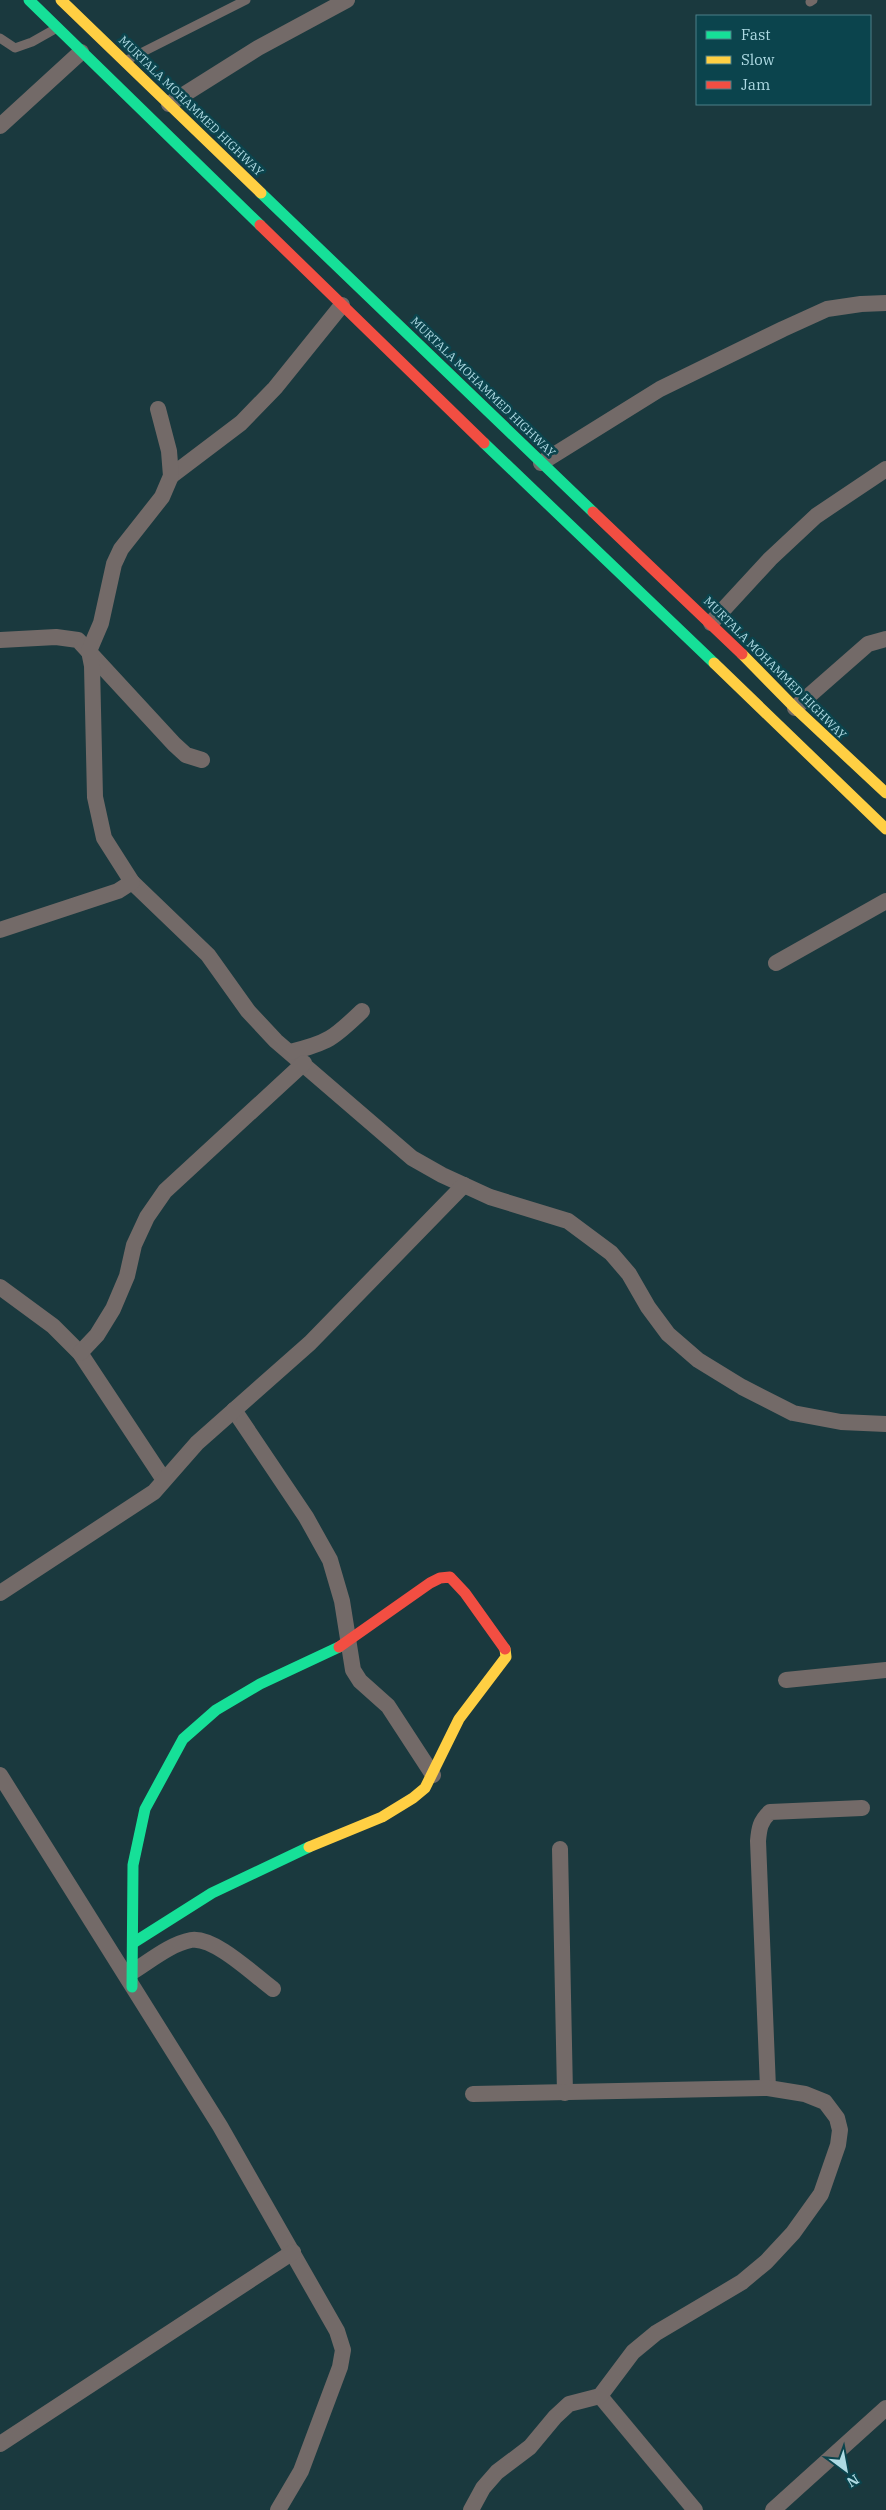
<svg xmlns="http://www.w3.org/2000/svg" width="886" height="2510" font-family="'IBM Plex Serif',serif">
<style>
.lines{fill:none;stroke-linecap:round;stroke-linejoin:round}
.lane{stroke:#736a68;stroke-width:9}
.street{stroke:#736a68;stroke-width:16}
.fast{stroke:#16e098;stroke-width:11}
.slow{stroke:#ffcf43;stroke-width:11}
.jam{stroke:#f24e42;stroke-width:11}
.labels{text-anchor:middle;stroke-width:5;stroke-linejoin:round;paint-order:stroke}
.street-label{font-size:12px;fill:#aedae3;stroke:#0b444d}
</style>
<rect width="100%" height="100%" fill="#1a393e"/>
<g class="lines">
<g class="lane">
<polyline points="810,2 813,0"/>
<polyline points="0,38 15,48 32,42 55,29"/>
<polyline points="127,60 246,0"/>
</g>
<g class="street">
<polyline points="169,104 258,48 347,0"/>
<polyline points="0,126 81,52"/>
<polyline points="541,463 660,389 783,329 827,309 861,304 886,303"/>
<polyline points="171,476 241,423 275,388 342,305"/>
<polyline points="711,623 770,559 816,516 886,469"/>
<polyline points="0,640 56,637 78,640 174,744 186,755 202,760"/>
<polyline points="795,708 868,644 886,639"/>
<polyline points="132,882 208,955 248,1011 276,1041 412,1158 442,1175 490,1197 568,1221 611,1253 629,1274 648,1307 668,1334 698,1360 742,1387 793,1413 841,1422 886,1424"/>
<polyline points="0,930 118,891 132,882 104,838 95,797 92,666 89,651 101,623 114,564 121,549 162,497 171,476 169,451 158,409"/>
<polyline points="776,963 886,901"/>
<path d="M290,1052C328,1043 334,1038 362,1011"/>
<polyline points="0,1287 53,1326 80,1353 164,1480"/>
<polyline points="80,1353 97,1335 113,1309 127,1276 134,1245 147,1217 165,1191 304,1063"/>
<polyline points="234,1410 306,1517 330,1560 342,1601 353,1670 360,1681 388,1706 433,1775"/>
<polyline points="0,1593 154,1492 197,1443 310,1343 464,1185"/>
<polyline points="786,1680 886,1670"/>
<polyline points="0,1775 220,2126 337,2331 343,2350 340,2367 301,2471 278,2510"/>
<polyline points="560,1849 565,2093"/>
<path d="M132,1972C150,1961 170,1944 191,1940C214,1936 254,1975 273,1989"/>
<path d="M768,2088L758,1841C759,1829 760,1821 770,1812L862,1808"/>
<polyline points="600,2396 695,2510"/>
<polyline points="0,2444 293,2252"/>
<polyline points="471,2510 483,2488 497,2472 530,2447 555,2417 569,2404 600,2396 633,2352 656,2333 742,2282 766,2262 793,2233 821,2194 838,2145 840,2130 837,2118 825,2102 805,2094 768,2088 473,2094"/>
<polyline points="773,2510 886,2408"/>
</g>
<g class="fast">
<polyline points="29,0 260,225"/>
<polyline points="261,193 593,512"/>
<polyline points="484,443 714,663"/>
<polyline points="133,1943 212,1893 309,1847"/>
<polyline points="132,1987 133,1865 145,1809 183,1739 216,1710 260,1684 339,1647"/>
</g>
<g class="slow">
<polyline points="61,0 261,193"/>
<polyline points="742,654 795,708 886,793"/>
<polyline points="714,663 886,829"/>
<polyline points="309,1847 382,1817 413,1798 425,1788 459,1719 506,1657 505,1649"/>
</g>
<g class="jam">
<polyline points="260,225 484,443"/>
<polyline points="593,512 742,654"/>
<polyline points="339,1647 430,1583 440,1578 450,1577 465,1593 505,1649"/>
</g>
</g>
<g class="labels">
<g class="street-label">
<text transform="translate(191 106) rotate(44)" y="4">MURTALA MOHAMMED HIGHWAY</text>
<text transform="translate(483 387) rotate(44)" y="4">MURTALA MOHAMMED HIGHWAY</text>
<text transform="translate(775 668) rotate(45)" y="4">MURTALA MOHAMMED HIGHWAY</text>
</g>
</g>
<rect x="696" y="15" width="175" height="90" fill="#0b444d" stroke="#4c8089"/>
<rect x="706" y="31" width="25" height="8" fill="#16e098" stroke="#4c8089"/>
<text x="741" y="40" font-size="15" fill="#aedae3">Fast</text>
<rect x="706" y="56" width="25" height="8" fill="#ffcf43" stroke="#4c8089"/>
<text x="741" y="65" font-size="15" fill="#aedae3">Slow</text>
<rect x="706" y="81" width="25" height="8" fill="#f24e42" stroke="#4c8089"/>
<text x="741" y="90" font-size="15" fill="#aedae3">Jam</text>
<g transform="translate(846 2470) rotate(148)" stroke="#0b444d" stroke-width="4" paint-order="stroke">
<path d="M0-4L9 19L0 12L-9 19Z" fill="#aedae3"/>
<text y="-8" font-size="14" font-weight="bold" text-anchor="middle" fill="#aedae3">N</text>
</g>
</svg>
